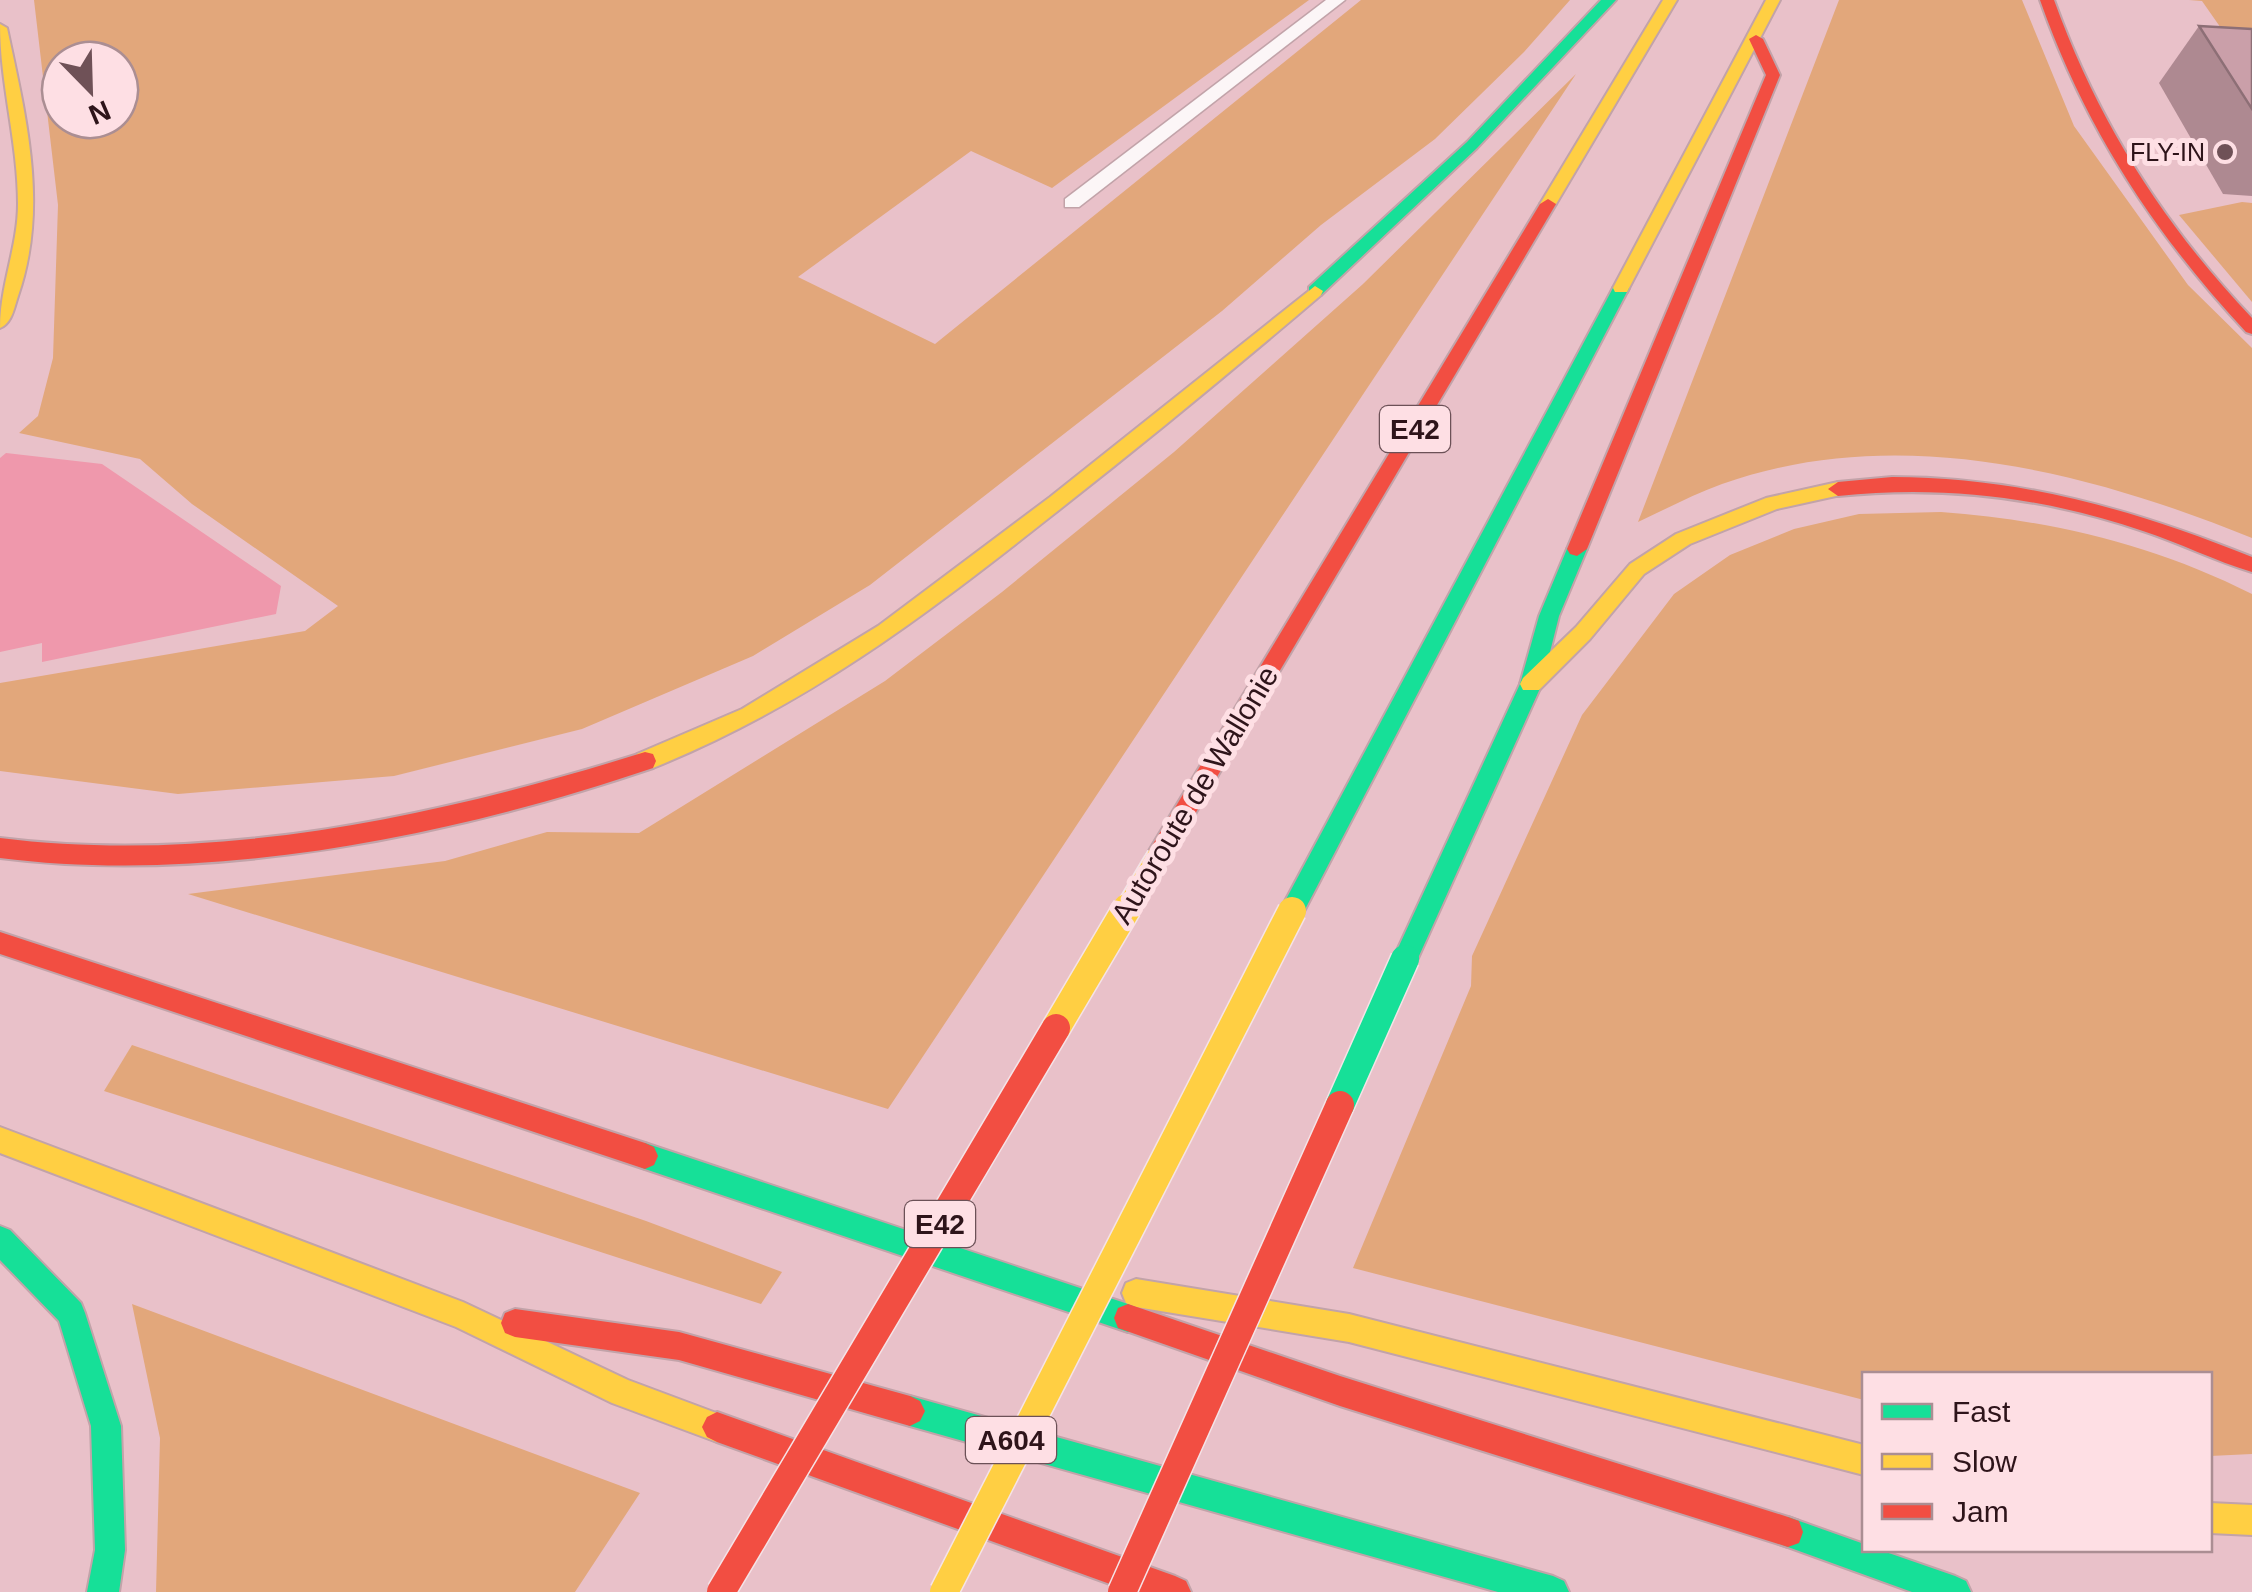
<svg xmlns="http://www.w3.org/2000/svg" width="2252" height="1592" font-family="Helvetica,sans-serif">
<style>
.green{fill:#e2a77b;fill-rule:evenodd}
.water{fill:#ef98ac}
.lines{fill:none;stroke-linecap:round;stroke-linejoin:round}
.lane-casing{stroke:#c2a3a9;stroke-width:3}
.fast-casing{stroke:#c2a3a9;stroke-width:4}
.slow-casing{stroke:#c2a3a9;stroke-width:4}
.jam-casing{stroke:#c2a3a9;stroke-width:4}
.lane{fill:#fcf6f7;fill-rule:evenodd}
.fast{fill:#16e098;fill-rule:evenodd}
.slow{fill:#ffcf43;fill-rule:evenodd}
.jam{fill:#f24e42;fill-rule:evenodd}
.fast-bridge-casing{stroke:#f5e3e7;stroke-width:31;stroke-linecap:butt}
.slow-bridge-far1-casing{stroke:#f5e3e7;stroke-width:25;stroke-linecap:butt}
.slow-bridge-casing{stroke:#f5e3e7;stroke-width:31;stroke-linecap:butt}
.jam-bridge-casing{stroke:#f5e3e7;stroke-width:31;stroke-linecap:butt}
.fast-bridge{stroke:#16e098;stroke-width:28}
.slow-bridge-far1{stroke:#ffcf43;stroke-width:21}
.slow-bridge{stroke:#ffcf43;stroke-width:28}
.jam-bridge{stroke:#f24e42;stroke-width:28}
.wall{fill:#ae8991}
.building{fill:#ca9fa9;stroke:#8d6f76;stroke-width:2.5}
.poi-dot{fill:#6f5157;stroke:#fedfe4;stroke-width:4}
.labels{text-anchor:middle;stroke-width:10;stroke-linejoin:round;paint-order:stroke}
.far-poi-label{font-size:25px;fill:#2e141a;stroke:#fedfe4;text-anchor:end}
.shield{fill:#fedfe4;stroke:#6c5157;stroke-width:2.5}
.shield-label{font-size:28px;font-weight:bold;fill:#2e141a}
.street-label{font-size:30px;fill:#2e141a;stroke:#fedfe4}
</style>
<rect width="100%" height="100%" fill="#e9c1c9"/>
<g class="green">
<path d="M34,0H1309L1052,188L971,151L798,277L935,344L1361,0H1570L1524,52L1435,139L1321,225L1222,311L870,585L753,656L582,729L394,776L178,794L0,771V683L305,631L338,606L192,504L140,459L19,433L38,416L53,358L58,205ZM60,60H120V120H60Z"/>
<path d="M1839,0H2022L2074,126L2188,285L2252,348V538C2087,471 1897,422 1722,484C1694,494 1666,509 1638,522Z"/>
<polygon points="2189,0 2252,0 2252,42 2223,31 2202,1"/>
<polygon points="1576,74 888,1109 188,894 445,861 547,832 639,833 885,681 1002,592 1174,452 1363,284"/>
<polygon points="2242,202 2252,203 2252,302 2179,215"/>
<path d="M1941,512C2051,520 2152,544 2252,594V1454L2210,1456V1374H1864V1400L1353,1268L1471,986L1472,956L1582,715L1674,594L1730,555L1794,529L1859,514Z"/>
<polygon points="132,1045 646,1221 782,1272 761,1304 104,1091"/>
<polygon points="132,1304 640,1493 575,1592 156,1592 160,1438"/>
</g>
<polygon class="water" points="6,453 102,464 281,586 276,614 42,662 42,643 0,652 0,458"/>
<g class="lines">
<g class="lane-casing">
<polygon id="lane" points="1326,0 1345,0 1079,207 1065,207 1065,199"/>
</g>
<g class="fast-casing">
<g id="fast">
<polygon points="1601,0 1616,0 1477,148 1321,295 1309,295 1309,287 1467,142"/>
<polygon points="1621,283 1629,288 1300,919 1292,922 1284,919 1280,911 1284,903 1613,288"/>
<polygon points="1577,542 1587,549 1559,616 1542,684 1414,967 1405,970 1396,967 1393,959 1520,684 1539,616 1567,549"/>
<polygon points="645,1143 1128,1304 1138,1308 1142,1318 1138,1328 1128,1332 645,1169 636,1165 632,1156 636,1147"/>
<polygon points="0,1226 10,1230 81,1303 85,1313 121,1426 125,1550 119,1592 87,1592 95,1550 91,1426 59,1321 0,1260"/>
<polygon points="910,1396 1553,1576 1564,1581 1569,1592 1498,1592 910,1426 900,1421 895,1411 900,1401"/>
<polygon points="1788,1517 1864,1544 1864,1550 1880,1550 1955,1576 1966,1581 1971,1592 1912,1592 1788,1547 1777,1543 1773,1532 1777,1521"/>
</g>
</g>
<g class="slow-casing">
<g id="slow">
<polygon points="1663,0 1677,0 1556,204 1542,207 1540,204"/>
<polygon points="1766,0 1780,0 1629,288 1627,292 1615,292 1613,288"/>
<path d="M0,24L7,28C26,117 49,207 18,296C14,308 12,323 0,328C0,285 18,246 18,204C18,143 0,84 0,24Z"/>
<path d="M1315,286L1323,291L1321,295C1232,371 1142,445 1050,517C922,618 806,706 653,768H637L634,761L637,754L742,709L878,626L1050,497Z"/>
<polygon points="1838,482 1845,484 1845,494 1777,509 1690,544 1644,574 1590,639 1539,690 1523,690 1520,684 1523,678 1576,627 1630,564 1676,534 1766,498"/>
<polygon points="0,1127 463,1302 628,1380 727,1417 732,1427 727,1437 717,1442 612,1403 456,1327 0,1153"/>
<polygon points="1136,1279 1349,1314 1864,1445 1864,1475 1349,1342 1136,1307 1126,1303 1122,1293 1126,1283"/>
<polygon points="2210,1503 2252,1505 2252,1535 2210,1533"/>
</g>
</g>
<g class="jam-casing">
<g id="jam">
<path d="M2040,0H2054C2098,122 2163,224 2252,318V334L2246,332C2154,233 2085,128 2040,0Z"/>
<polygon points="1756,35 1763,39 1780,75 1587,549 1577,556 1570,554 1567,549 1766,75 1749,39"/>
<polygon points="1548,199 1556,204 1166,863 1158,866 1150,863 1146,856 1150,849 1540,204"/>
<path d="M1892,477C2020,477 2135,510 2252,557V572C2215,561 2180,543 2143,531C2043,497 1944,485 1838,496L1828,489L1838,482Z"/>
<path d="M645,752L653,754L656,761L653,768C453,836 211,885 0,858V838C216,865 440,816 645,752Z"/>
<polygon points="0,932 645,1143 654,1147 658,1156 654,1165 645,1169 0,954"/>
<polygon points="1128,1304 1340,1376 1788,1517 1799,1521 1803,1532 1799,1543 1788,1547 1340,1406 1118,1328 1114,1318 1118,1308"/>
<polygon points="515,1309 679,1332 910,1396 920,1401 925,1411 920,1421 910,1426 679,1360 515,1337 505,1333 501,1323 505,1313"/>
<polygon points="717,1412 1175,1576 1186,1581 1191,1592 1132,1592 717,1442 707,1437 702,1427 707,1417"/>
</g>
</g>
<use href="#lane" class="lane"/>
<use href="#fast" class="fast"/>
<use href="#slow" class="slow"/>
<use href="#jam" class="jam"/>
<g class="fast-bridge-casing">
<polyline id="fast-bridge" points="1340,1105 1405,959"/>
</g>
<g class="slow-bridge-far1-casing">
<polyline id="slow-bridge-far1" points="1126,910 1158,856"/>
</g>
<g class="slow-bridge-casing">
<g id="slow-bridge">
<polyline points="1056,1028 1127,908"/>
<polyline points="944,1592 1292,911"/>
</g>
</g>
<g class="jam-bridge-casing">
<g id="jam-bridge">
<polyline points="721,1592 1056,1028"/>
<polyline points="1122,1592 1340,1105"/>
</g>
</g>
<use href="#fast-bridge" class="fast-bridge"/>
<use href="#slow-bridge-far1" class="slow-bridge-far1"/>
<use href="#slow-bridge" class="slow-bridge"/>
<use href="#jam-bridge" class="jam-bridge"/>
</g>
<polygon class="wall" points="2199,26 2252,29 2252,196 2223,194 2159,83"/>
<polygon class="building" points="2199,26 2252,29 2252,109"/>
<circle class="poi-dot" cx="2225" cy="152" r="10"/>
<g class="labels">
<g class="far-poi-label">
<text x="2205" y="161">FLY-IN</text>
</g>
<g class="shield">
<rect x="1380" y="406" width="70" height="46" rx="8"/>
<rect x="905" y="1201" width="70" height="46" rx="8"/>
<rect x="966" y="1417" width="90" height="46" rx="8"/>
</g>
<g class="shield-label">
<text x="1415" y="439">E42</text>
<text x="940" y="1234">E42</text>
<text x="1011" y="1450">A604</text>
</g>
<g class="street-label">
<text transform="translate(1195 795) rotate(-59)" y="10">Autoroute de Wallonie</text>
</g>
</g>
<rect x="1862" y="1372" width="350" height="180" fill="#fedfe4" stroke="#ab8e93" stroke-width="2.5"/>
<rect x="1882" y="1404" width="50" height="15" fill="#16e098" stroke="#ab8e93" stroke-width="2.5"/>
<text x="1952" y="1422" font-size="30" fill="#2e141a">Fast</text>
<rect x="1882" y="1454" width="50" height="15" fill="#ffcf43" stroke="#ab8e93" stroke-width="2.5"/>
<text x="1952" y="1472" font-size="30" fill="#2e141a">Slow</text>
<rect x="1882" y="1504" width="50" height="15" fill="#f24e42" stroke="#ab8e93" stroke-width="2.5"/>
<text x="1952" y="1522" font-size="30" fill="#2e141a">Jam</text>
<g transform="translate(90 90) rotate(157)"><circle r="48" fill="#fedfe4" stroke="#ab8e93" stroke-width="2.5"/>
<path d="M0-8L18 38L0 25L-18 38Z" fill="#6f5157"/>
<text y="-15" font-size="28" font-weight="bold" text-anchor="middle" fill="#2e141a">N</text>
</g>
</svg>
